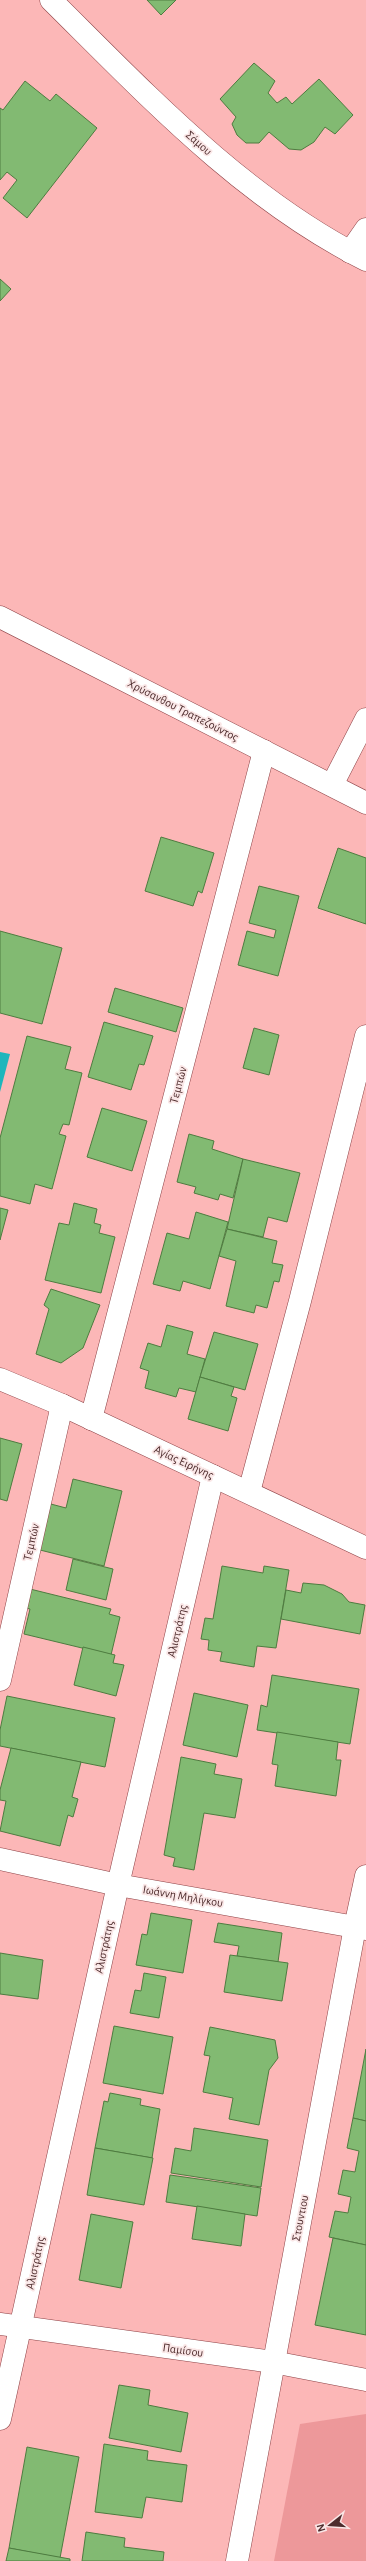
<svg xmlns="http://www.w3.org/2000/svg" width="366" height="2561" font-family="'Alegreya Sans',sans-serif">
<style>
.green{fill:#ed989a}
.water{fill:#1db6bc}
.building{fill:#82ba72;stroke:#4e7c40}
.lines{fill:none;stroke-linecap:round;stroke-linejoin:round}
.minor-casing{stroke:#8d4246;stroke-width:23}
.minor{stroke:#fff;stroke-width:22}
.labels{text-anchor:middle;stroke-width:3.5;stroke-linejoin:round;paint-order:stroke}
.street-label{font-size:12px;fill:#4e2c2d;stroke:#fae7e7}
</style>
<rect width="100%" height="100%" fill="#fcb7b7"/>
<polygon class="green" points="366,2414 366,2561 274,2561 300,2424"/>
<polygon class="water" points="0,1052 10,1054 0,1092"/>
<g class="building">
<polygon points="147,0 176,0 161,15"/>
<polygon points="254,63 275,81 268,93 277,103 286,97 292,104 319,79 353,115 335,134 325,127 314,142 301,150 289,149 269,132 259,143 246,143 237,135 232,124 236,117 220,99"/>
<polygon points="25,81 50,101 56,94 97,128 27,218 3,198 17,180 7,172 0,180 0,108 3,110"/>
<polygon points="0,279 11,289 0,301"/>
<polygon points="161,837 214,853 202,893 198,891 193,906 145,891"/>
<polygon points="338,848 366,858 366,924 318,908"/>
<polygon points="259,886 299,896 278,976 238,965 247,931 274,938 276,930 249,923"/>
<polygon points="0,931 62,948 42,1024 0,1013"/>
<polygon points="115,988 183,1008 176,1032 108,1012"/>
<polygon points="104,1022 153,1036 144,1065 139,1064 131,1090 88,1077"/>
<polygon points="254,1028 279,1035 269,1075 243,1068"/>
<polygon points="27,1036 71,1047 65,1069 82,1073 69,1125 63,1124 59,1134 66,1136 52,1189 35,1184 30,1204 0,1196 0,1138"/>
<polygon points="102,1108 147,1121 132,1171 87,1157"/>
<polygon points="189,1134 214,1141 212,1149 243,1159 233,1198 220,1194 218,1200 194,1193 196,1187 177,1182"/>
<polygon points="243,1159 300,1173 287,1222 268,1217 263,1237 227,1229"/>
<polygon points="74,1203 97,1209 94,1223 101,1225 99,1233 115,1237 101,1293 45,1280 59,1223 69,1225"/>
<polygon points="0,1208 8,1210 0,1240"/>
<polygon points="196,1212 228,1222 210,1289 183,1281 180,1291 153,1284 167,1233 189,1239"/>
<polygon points="227,1229 277,1241 272,1263 283,1265 279,1282 274,1281 267,1308 256,1305 254,1313 226,1306 236,1261 219,1256"/>
<polygon points="51,1289 100,1305 83,1348 61,1363 36,1354 49,1309 44,1305"/>
<polygon points="167,1325 193,1332 187,1354 205,1359 196,1392 179,1388 176,1397 145,1388 149,1371 140,1368 148,1343 161,1347"/>
<polygon points="214,1332 258,1344 245,1390 200,1377"/>
<polygon points="200,1377 234,1387 231,1396 237,1398 228,1431 188,1419"/>
<polygon points="0,1438 22,1444 7,1501 0,1499"/>
<polygon points="73,1479 122,1491 104,1566 36,1549 47,1503 66,1508"/>
<polygon points="73,1559 113,1569 106,1600 66,1590"/>
<polygon points="222,1566 263,1573 264,1566 289,1570 276,1648 257,1646 254,1667 220,1661 222,1652 208,1650 209,1640 201,1639 205,1618 213,1619"/>
<polygon points="303,1583 324,1585 342,1594 349,1602 365,1605 360,1634 281,1619 286,1590 301,1593"/>
<polygon points="30,1589 111,1609 109,1614 120,1617 111,1655 24,1634 30,1609 26,1608"/>
<polygon points="83,1647 115,1655 113,1663 124,1665 116,1696 74,1685"/>
<polygon points="272,1675 359,1689 350,1744 257,1730 261,1705 267,1707"/>
<polygon points="194,1693 248,1705 237,1757 183,1745"/>
<polygon points="7,1696 115,1718 105,1767 0,1746 0,1730"/>
<polygon points="277,1732 338,1742 336,1760 341,1760 336,1796 275,1786 278,1765 272,1764"/>
<polygon points="11,1748 81,1762 72,1797 78,1799 73,1817 68,1815 60,1846 0,1831 6,1801 0,1800 0,1790"/>
<polygon points="181,1757 216,1764 214,1774 242,1779 235,1818 204,1813 194,1870 173,1866 175,1858 164,1855"/>
<polygon points="151,1913 192,1920 183,1973 136,1965 142,1934 147,1935"/>
<polygon points="218,1923 282,1933 278,1962 237,1956 239,1946 214,1942"/>
<polygon points="0,1953 43,1960 38,1999 0,1994"/>
<polygon points="230,1955 288,1963 282,2001 224,1992"/>
<polygon points="144,1973 166,1977 159,2018 130,2013 135,1990 141,1991"/>
<polygon points="114,2026 173,2037 163,2094 103,2083"/>
<polygon points="210,2027 275,2040 278,2058 269,2070 259,2125 229,2119 233,2098 203,2092 210,2056 204,2055"/>
<polygon points="366,2049 366,2121 353,2118"/>
<polygon points="110,2093 141,2099 140,2105 160,2109 152,2158 95,2148 104,2101 108,2102"/>
<polygon points="353,2118 366,2121 366,2245 329,2237 335,2211 348,2213 351,2197 338,2194 343,2170 355,2172 359,2151 347,2148"/>
<polygon points="194,2128 268,2140 261,2187 171,2173 175,2148 191,2151"/>
<polygon points="95,2148 153,2158 144,2205 87,2195"/>
<polygon points="170,2175 261,2188 257,2216 166,2202"/>
<polygon points="197,2206 245,2214 241,2246 192,2239"/>
<polygon points="91,2214 133,2222 121,2288 79,2280"/>
<polygon points="333,2238 366,2245 366,2335 315,2325"/>
<polygon points="119,2385 150,2390 148,2405 188,2413 181,2452 109,2438"/>
<polygon points="104,2444 148,2451 147,2460 187,2465 182,2502 146,2497 142,2518 95,2512"/>
<polygon points="27,2447 79,2457 60,2558 9,2548"/>
<polygon points="86,2532 125,2538 124,2547 164,2552 163,2561 82,2561"/>
<polygon points="9,2548 70,2559 70,2561 6,2561"/>
</g>
<g class="lines">
<g class="minor-casing">
<g id="minor">
<path d="M51,0C148,96 243,198 366,260"/>
<polyline points="350,252 366,229"/>
<polyline points="0,617 366,803"/>
<polyline points="332,785 366,719"/>
<polyline points="0,1379 62,1405 366,1548"/>
<polyline points="91,1419 264,751"/>
<polyline points="249,1492 300,1301 366,1036"/>
<polyline points="0,1680 62,1405"/>
<polyline points="0,1859 118,1885 366,1929"/>
<polyline points="0,2324 273,2362 366,2380"/>
<polyline points="0,2419 118,1885 213,1476"/>
<polyline points="237,2561 355,1927 366,1876"/>
</g>
</g>
<use href="#minor" class="minor"/>
</g>
<g class="labels">
<g class="street-label">
<text transform="translate(199 143) rotate(41)" y="4">Σάμου</text>
<text transform="translate(183 710) rotate(27)" y="4">Χρύσανθου Τραπεζούντος</text>
<text transform="translate(178 1085) rotate(-75)" y="4">Τεμπών</text>
<text transform="translate(184 1462) rotate(25)" y="4">Αγίας Ειρήνης</text>
<text transform="translate(31 1542) rotate(-77)" y="4">Τεμπών</text>
<text transform="translate(177 1631) rotate(-77)" y="4">Αλιστράτης</text>
<text transform="translate(183 1896) rotate(10)" y="4">Ιωάννη Μηλίγκου</text>
<text transform="translate(104 1947) rotate(-78)" y="4">Αλιστράτης</text>
<text transform="translate(300 2218) rotate(-79)" y="4">Στουντιου</text>
<text transform="translate(35 2263) rotate(-78)" y="4">Αλιστράτης</text>
<text transform="translate(183 2350) rotate(8)" y="4">Παμίσου</text>
</g>
</g>
<g transform="translate(330 2525) rotate(253)" stroke="#fae7e7" stroke-width="3" paint-order="stroke">
<path d="M0-3L7 15L0 10L-7 15Z" fill="#4e2c2d"/>
<text y="-6" font-size="11" font-weight="bold" text-anchor="middle" fill="#4e2c2d">N</text>
</g>
</svg>
